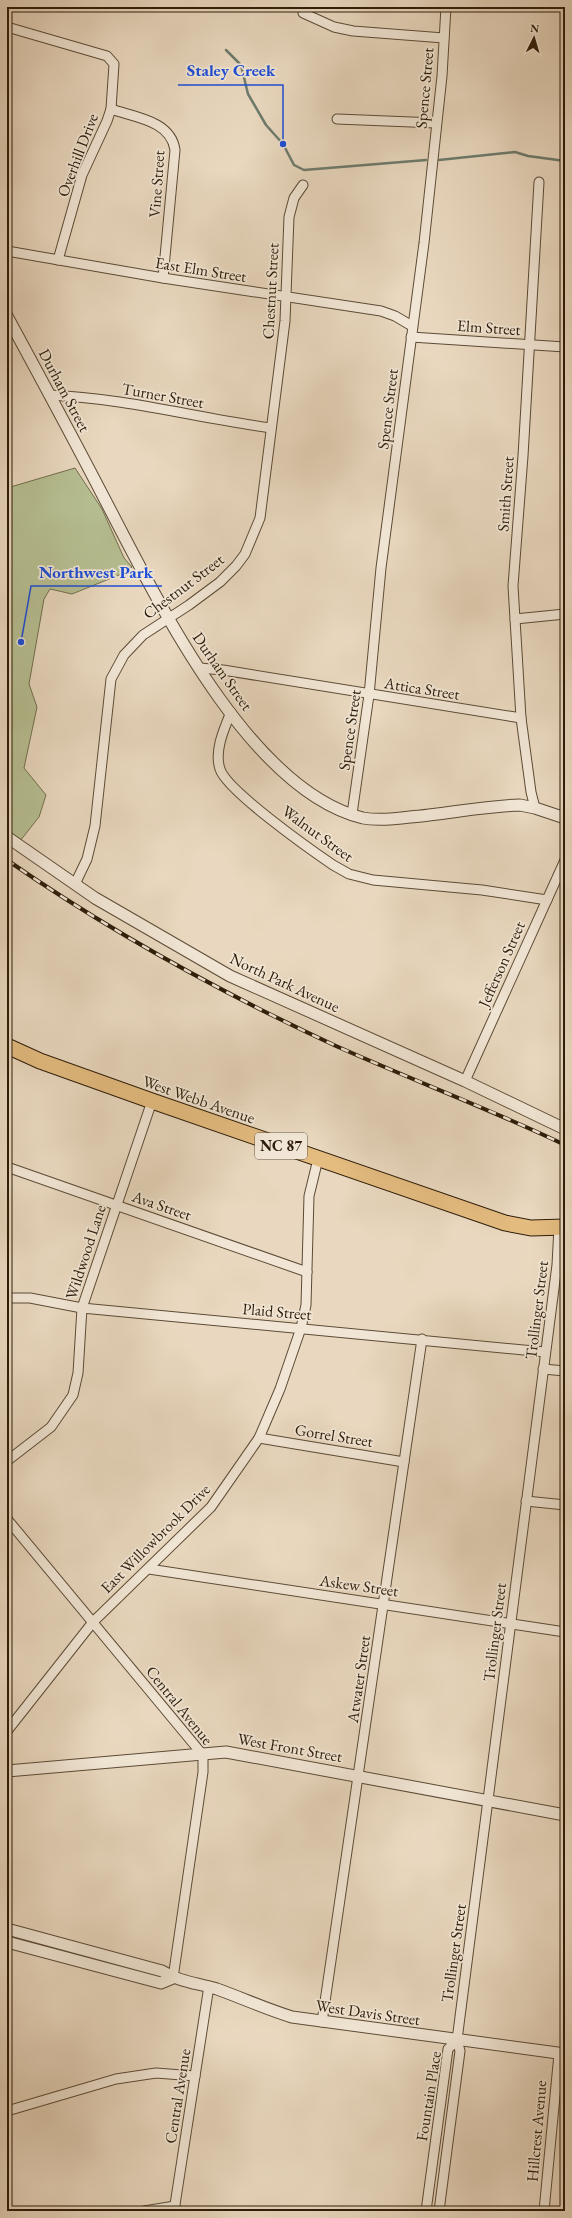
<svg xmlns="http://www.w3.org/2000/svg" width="572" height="2218" font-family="'EB Garamond',serif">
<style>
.green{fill:#b6bf92;stroke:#726e4e}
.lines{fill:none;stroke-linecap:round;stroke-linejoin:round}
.stream{stroke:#6d7b6d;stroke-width:2.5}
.minor-casing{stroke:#5c4b36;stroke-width:11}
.tertiary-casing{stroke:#5c4b36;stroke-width:13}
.trunk-casing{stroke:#2d1c09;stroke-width:17}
.minor{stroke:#f1e6d5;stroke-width:9}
.tertiary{stroke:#f1e6d5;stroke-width:11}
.trunk{stroke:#e4bc80;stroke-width:15}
.rail-casing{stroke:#2d1c09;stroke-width:4}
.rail{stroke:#f1e6d5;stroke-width:2.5;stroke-dasharray:8;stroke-linecap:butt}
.labels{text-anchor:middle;stroke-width:3.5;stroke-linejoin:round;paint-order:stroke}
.shield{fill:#f1e6d5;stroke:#685946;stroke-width:1}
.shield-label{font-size:15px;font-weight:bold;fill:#2d1c09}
.street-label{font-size:16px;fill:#2d1c09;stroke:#f1e6d5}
.leader{fill:none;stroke:#1d4ed8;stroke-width:1.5}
.callout-dot{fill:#1d4ed8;stroke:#f1e6d5;stroke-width:1.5}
.callout-label{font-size:17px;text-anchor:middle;font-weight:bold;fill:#1d4ed8;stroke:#f1e6d5;stroke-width:3.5;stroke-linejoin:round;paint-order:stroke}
</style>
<rect width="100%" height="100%" fill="#e9d8bf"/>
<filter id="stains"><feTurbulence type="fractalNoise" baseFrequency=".005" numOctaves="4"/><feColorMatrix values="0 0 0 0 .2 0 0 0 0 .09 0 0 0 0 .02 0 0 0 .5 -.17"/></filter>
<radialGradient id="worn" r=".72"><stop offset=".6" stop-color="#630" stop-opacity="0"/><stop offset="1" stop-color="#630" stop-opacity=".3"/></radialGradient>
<polygon class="green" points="75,468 102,509 124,558 132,567 119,575 72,594 50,589 44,599 29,684 37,707 24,768 46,795 39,817 20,841 7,833 7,488"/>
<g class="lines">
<g class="stream">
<polyline points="226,50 241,65 248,94 266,125 283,144 294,165 304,170 426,160"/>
<polyline points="439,160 515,152 528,156 565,161"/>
</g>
<g class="minor-casing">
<g id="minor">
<polyline points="303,13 334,27 353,31 444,38"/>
<polyline points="7,27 107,56 114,64 111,109 107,121 82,175 58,260"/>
<path d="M111,109C133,117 171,120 175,150L163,278"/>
<polyline points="337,119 436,123"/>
<polyline points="7,251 163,278 381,311 395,316 412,326"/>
<polyline points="411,337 565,347"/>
<path d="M49,395C124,398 197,418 271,428"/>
<polyline points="515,619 565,614"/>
<polyline points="199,668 223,670 521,718"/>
<path d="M231,712C224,729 214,751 220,769C226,790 311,850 333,865L349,874L373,880L482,890L547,900"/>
<polyline points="535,808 531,792 521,718 513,586 523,456 539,182"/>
<polyline points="352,814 369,695 381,568 424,243 442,76 446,7"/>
<polyline points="75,884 87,859 95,826 111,679 124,655 143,635 189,605 220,582 236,566 245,554 260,518 285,321 289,217 294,198 303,185"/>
<polyline points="465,1081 565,860"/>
<polyline points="7,1167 307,1272"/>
<polyline points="7,1298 30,1298 82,1308 545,1352"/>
<polyline points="543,1369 565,1371"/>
<polyline points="259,1438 404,1462"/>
<polyline points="7,1461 51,1427 73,1395 78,1373 82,1308 152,1101"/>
<polyline points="526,1501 565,1505"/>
<polyline points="7,1519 203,1755 203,1772 173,1978"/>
<polyline points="149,1569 565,1632"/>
<polyline points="7,1731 93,1622 211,1507 259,1438 280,1389 301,1328 306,1305 309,1196 318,1159"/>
<polyline points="322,2022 422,1339"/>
<polyline points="7,2111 116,2079 156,2073 195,2076"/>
<polyline points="144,2211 175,2206"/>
<polyline points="174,2211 209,1986"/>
<polyline points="426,2211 448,2049 457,2040"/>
<polyline points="439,2211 460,2051 457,2040 557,1265 559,1227"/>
<polyline points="544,2211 559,2054"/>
</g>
</g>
<g class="tertiary-casing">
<g id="tertiary">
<path d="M7,316C39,375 71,434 102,494C154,593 247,790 363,818C378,821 395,819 410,817C447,814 483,806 520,805L535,808L565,818"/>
<polyline points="7,837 95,898 230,976 465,1081 565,1129"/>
<polyline points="7,1771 226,1752 565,1815"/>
<path d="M7,1929L162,1971C179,1982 198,1983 217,1989C242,1998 266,2009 292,2017L565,2054"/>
<polyline points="7,1942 161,1983 173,1978"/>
</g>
</g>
<g class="trunk-casing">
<polyline id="trunk" points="7,1046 40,1061 152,1101 505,1223 531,1228 565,1227"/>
</g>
<use href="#minor" class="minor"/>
<use href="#tertiary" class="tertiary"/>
<use href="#trunk" class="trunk"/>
<g class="rail-casing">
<path id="rail" d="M7,860C111,932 222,993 336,1046C412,1080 490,1109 565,1145"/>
</g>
<use href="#rail" class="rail"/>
</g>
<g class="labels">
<rect class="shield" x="255" y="1133" width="52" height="26" rx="3"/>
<g class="shield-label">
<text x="281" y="1151">NC 87</text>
</g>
<g class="street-label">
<text transform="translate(424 88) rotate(-85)" y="6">Spence Street</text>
<text transform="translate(77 155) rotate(-69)" y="6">Overhill Drive</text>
<text transform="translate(156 184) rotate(-86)" y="6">Vine Street</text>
<text transform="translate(201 269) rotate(9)" y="6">East Elm Street</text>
<text transform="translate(270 291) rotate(-87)" y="6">Chestnut Street</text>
<text transform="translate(489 327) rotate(4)" y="6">Elm Street</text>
<text transform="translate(65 390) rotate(62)" y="6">Durham Street</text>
<text transform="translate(163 395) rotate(10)" y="6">Turner Street</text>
<text transform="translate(387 409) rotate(-83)" y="6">Spence Street</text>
<text transform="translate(505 494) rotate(-86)" y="6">Smith Street</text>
<text transform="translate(183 586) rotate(-37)" y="6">Chestnut Street</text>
<text transform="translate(223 671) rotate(55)" y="6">Durham Street</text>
<text transform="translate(422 688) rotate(9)" y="6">Attica Street</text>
<text transform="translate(349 730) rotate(-82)" y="6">Spence Street</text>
<text transform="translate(318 833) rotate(36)" y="6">Walnut Street</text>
<text transform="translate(501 964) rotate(-66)" y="6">Jefferson Street</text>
<text transform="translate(285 982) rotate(25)" y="6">North Park Avenue</text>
<text transform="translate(199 1099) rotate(19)" y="6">West Webb Avenue</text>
<text transform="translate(162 1205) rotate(19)" y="6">Ava Street</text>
<text transform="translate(85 1252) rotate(-72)" y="6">Wildwood Lane</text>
<text transform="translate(536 1310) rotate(-83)" y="6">Trollinger Street</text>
<text transform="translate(277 1311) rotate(5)" y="6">Plaid Street</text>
<text transform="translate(334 1435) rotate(9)" y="6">Gorrel Street</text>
<text transform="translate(155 1538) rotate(-45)" y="6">East Willowbrook Drive</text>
<text transform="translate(359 1585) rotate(8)" y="6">Askew Street</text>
<text transform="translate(494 1632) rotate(-83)" y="6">Trollinger Street</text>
<text transform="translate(358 1679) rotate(-82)" y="6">Atwater Street</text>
<text transform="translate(180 1705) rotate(51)" y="6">Central Avenue</text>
<text transform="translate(290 1747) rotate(10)" y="6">West Front Street</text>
<text transform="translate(453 1953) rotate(-82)" y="6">Trollinger Street</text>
<text transform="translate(368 2012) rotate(8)" y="6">West Davis Street</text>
<text transform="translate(177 2096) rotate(-81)" y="6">Central Avenue</text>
<text transform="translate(428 2096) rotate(-81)" y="6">Fountain Place</text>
<text transform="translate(536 2131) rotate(-85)" y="6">Hillcrest Avenue</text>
</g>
</g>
<path class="leader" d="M283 144L283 85H178M21 642L31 586H162"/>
<g class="callout-dot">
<circle cx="283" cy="144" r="4"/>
<circle cx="21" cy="642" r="4"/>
</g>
<g class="callout-label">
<text x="231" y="76">Staley Creek</text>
<text x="96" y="578">Northwest Park</text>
</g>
<rect width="572" height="2218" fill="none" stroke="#e9d8bf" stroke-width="24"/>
<rect x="8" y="8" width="556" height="2202" fill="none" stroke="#2d1c09" stroke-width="2"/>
<rect x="12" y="12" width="548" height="2194" fill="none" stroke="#2d1c09"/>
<g transform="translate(534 38) rotate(5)" stroke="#f1e6d5" stroke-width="3" paint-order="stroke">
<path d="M0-3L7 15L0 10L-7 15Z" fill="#2d1c09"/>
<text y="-6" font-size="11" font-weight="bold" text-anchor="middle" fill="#2d1c09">N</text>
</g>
<rect width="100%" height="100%" filter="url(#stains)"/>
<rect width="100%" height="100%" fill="url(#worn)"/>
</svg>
